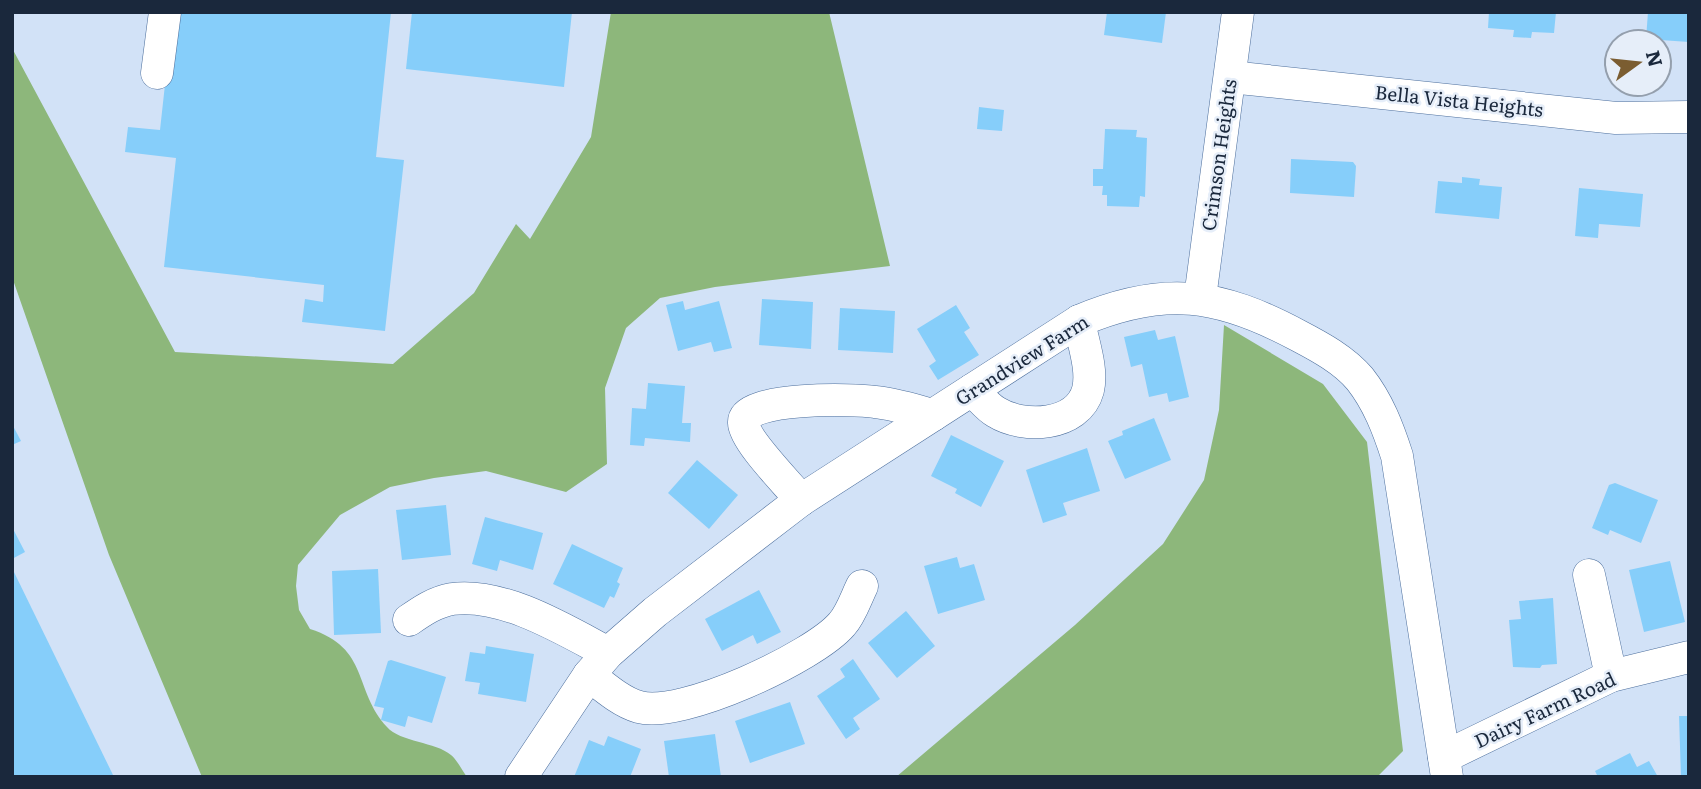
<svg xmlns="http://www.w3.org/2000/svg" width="1701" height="789" font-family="Literata,serif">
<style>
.forest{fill:#8db77b}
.building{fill:#86cefa}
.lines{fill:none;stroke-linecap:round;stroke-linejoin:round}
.minor-casing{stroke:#4d6f9d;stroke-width:33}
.minor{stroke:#fff;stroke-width:32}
.labels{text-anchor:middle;stroke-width:5;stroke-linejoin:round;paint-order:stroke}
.street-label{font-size:19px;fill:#1a283c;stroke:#e6eef9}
</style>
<rect width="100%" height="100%" fill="#d2e2f7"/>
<g class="forest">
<path d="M611,12H829L890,266L715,287L660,298L626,328L605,388L607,464L566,492L486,471L434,478L390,487L340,515L298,565L296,586L299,610L310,629C370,648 353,690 387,727C400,742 436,742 451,755C457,760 462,770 467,777H202L109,555L12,277V48L175,352L393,364L474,293L516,224L530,239L591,137Z"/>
<polygon points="1224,325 1323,384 1367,442 1403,751 1377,777 896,777 1075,625 1163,544 1204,480 1219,410"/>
</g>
<g class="building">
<polygon points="173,12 391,12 376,157 404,160 385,331 302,322 305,299 323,302 324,285 164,267 176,158 125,152 128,127 160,130"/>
<polygon points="412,12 572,12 564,87 406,69"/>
<polygon points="1107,12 1166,12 1162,43 1104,35"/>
<polygon points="1489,12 1556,12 1554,33 1532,32 1531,38 1513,37 1514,30 1488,28"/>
<polygon points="1648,12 1689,12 1689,42 1646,39"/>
<polygon points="979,107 1004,110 1002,131 977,129"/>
<polygon points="1105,129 1137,130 1136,137 1147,138 1145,197 1140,196 1139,207 1107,206 1107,195 1102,195 1103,186 1093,186 1093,169 1103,169"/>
<polygon points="1291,159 1353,162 1356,166 1354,197 1290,193"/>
<polygon points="1462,177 1480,179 1479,185 1502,187 1499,219 1435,213 1438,181 1462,183"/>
<polygon points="1579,188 1643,194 1640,227 1599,224 1598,238 1575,236"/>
<polygon points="762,299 813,302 811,349 759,345"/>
<polygon points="683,301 685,310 719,301 732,348 714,352 711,342 678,351 666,305"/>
<polygon points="956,305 970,328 964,332 979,355 938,380 929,366 936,361 917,329"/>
<polygon points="840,308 895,311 893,353 838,350"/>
<polygon points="1155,330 1158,340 1175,336 1189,397 1169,402 1167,393 1149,397 1142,364 1131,367 1124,337"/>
<polygon points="648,383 685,386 682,423 691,423 690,442 645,438 644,446 630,445 632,408 646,409"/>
<polygon points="1154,418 1171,460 1125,479 1108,441 1123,435 1122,431"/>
<polygon points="12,424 21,441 12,445"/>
<polygon points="951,435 1004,461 981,507 955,493 957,489 931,476"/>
<polygon points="1087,448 1100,491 1063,503 1067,515 1043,523 1026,470"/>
<polygon points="697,460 738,495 709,529 668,493"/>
<polygon points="1615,483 1658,500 1641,543 1610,530 1608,535 1592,528 1609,485"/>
<polygon points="446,505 451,555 402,560 396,510"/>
<polygon points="485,517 543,533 533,570 500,560 497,571 472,564"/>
<polygon points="12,527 25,552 12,559"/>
<polygon points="572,544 623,568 617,582 620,584 614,598 610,596 604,608 553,584"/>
<polygon points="957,557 960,568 974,564 985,600 938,614 924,566"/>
<polygon points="1670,561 1685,622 1644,632 1629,570"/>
<polygon points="12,568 114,777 12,777"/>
<polygon points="378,569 381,633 334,635 332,571"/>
<polygon points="759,590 781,632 757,644 753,635 722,651 705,619"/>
<polygon points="1553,598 1557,664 1542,665 1540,668 1513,667 1509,620 1521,619 1519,601"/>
<polygon points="906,611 935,646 897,678 868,643"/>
<polygon points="486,646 534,654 526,702 478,694 480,683 465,681 470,652 485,654"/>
<polygon points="853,659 880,699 853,718 860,729 846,739 817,696 845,677 840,669"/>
<polygon points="391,660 446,677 432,723 408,716 405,727 381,720 384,708 374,706 388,661"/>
<polygon points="790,702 805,744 750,763 735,721"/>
<polygon points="1679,716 1689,716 1689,777 1681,777"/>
<polygon points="715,734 721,777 669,777 664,741"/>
<polygon points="608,736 641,749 630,777 574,777 589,740 604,746"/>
<polygon points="1630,753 1637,767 1649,761 1658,777 1598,777 1595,771"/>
</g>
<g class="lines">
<g class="minor-casing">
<g id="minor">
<polyline points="157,73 165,12"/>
<polyline points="1230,77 1616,118 1689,117"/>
<polyline points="1200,298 1238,12"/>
<path d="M972,390C980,397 987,407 996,412C1023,429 1078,427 1088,390C1093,369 1083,343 1079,321"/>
<path d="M801,500C789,485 744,440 744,423C742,396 856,399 875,402C895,404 914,410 933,415"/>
<polyline points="1589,575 1611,676"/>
<path d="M409,620C422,611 435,602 452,599C503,592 565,630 608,653"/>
<path d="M589,675C603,686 621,702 639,707C681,719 814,657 842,624C851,614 856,598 862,586"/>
<polyline points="1444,757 1611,676 1689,657"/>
<path d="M521,777L589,675L608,653L655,612L801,500L1079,321C1164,285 1219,293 1299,336C1320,347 1344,360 1360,379C1378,402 1388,428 1397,456L1447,777"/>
</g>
</g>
<use href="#minor" class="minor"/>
</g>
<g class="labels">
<g class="street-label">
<text transform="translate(1459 101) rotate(6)" y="7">Bella Vista Heights</text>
<text transform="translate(1219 155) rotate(-82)" y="7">Crimson Heights</text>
<text transform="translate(1022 360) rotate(-32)" y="7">Grandview Farm</text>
<text transform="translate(1545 710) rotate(-25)" y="7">Dairy Farm Road</text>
</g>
</g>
<rect width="1701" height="789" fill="none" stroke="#1a283c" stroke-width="28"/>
<g transform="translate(1638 63) rotate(75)"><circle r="33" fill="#e6eef9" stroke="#949fad" stroke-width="2"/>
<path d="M0-5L12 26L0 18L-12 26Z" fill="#7b5d31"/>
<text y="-10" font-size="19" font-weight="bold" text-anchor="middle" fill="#1a283c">N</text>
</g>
</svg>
